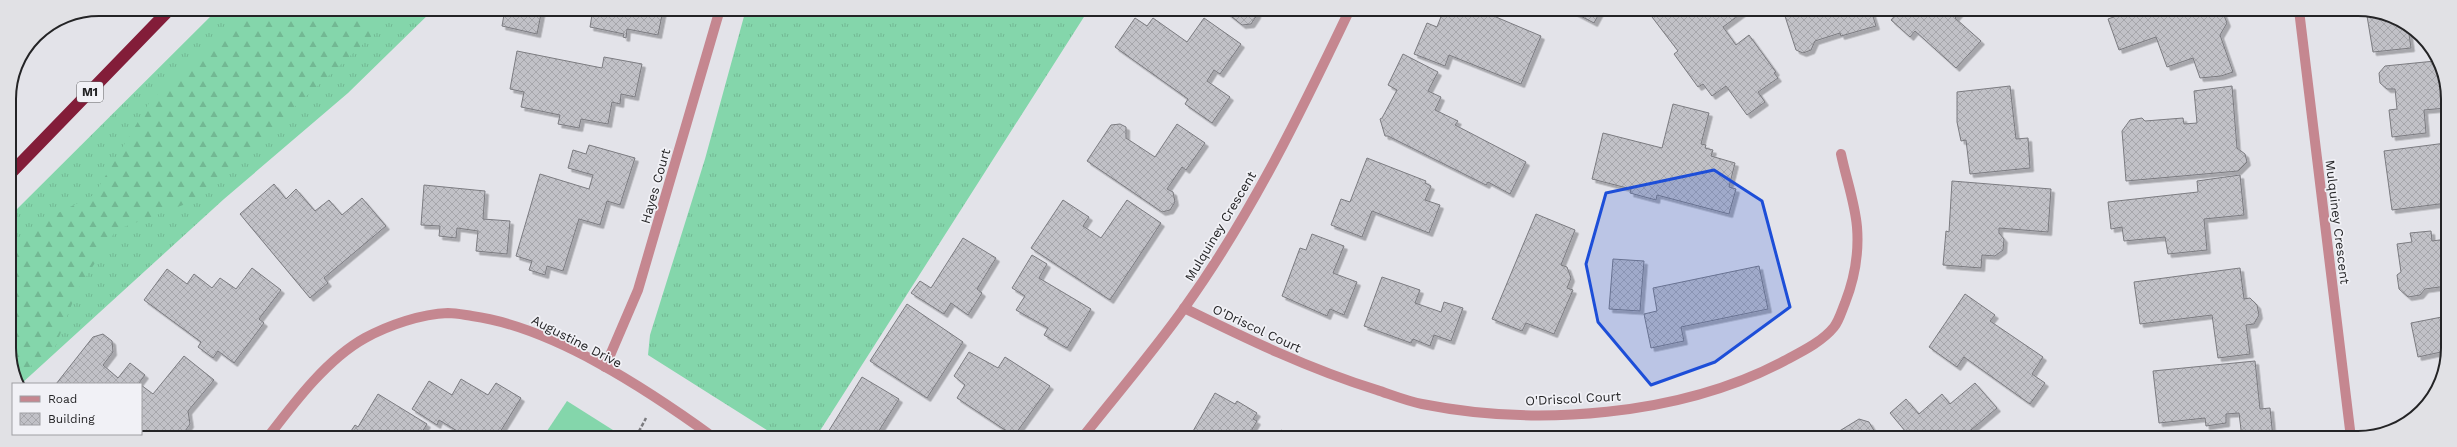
<svg xmlns="http://www.w3.org/2000/svg" width="2457" height="447" font-family="'Work Sans',sans-serif">
<style>
.grass{fill:url(#grass-tufts)}
.forest{fill:url(#forest-firs)}
.green{fill:#84d6ab}
.building{fill:url(#building-cross-hatch);stroke:#7b7b80;filter:url(#shadow)}
.lines{fill:none;stroke-linecap:round;stroke-linejoin:round}
.path{stroke:#7b7b7f;stroke-width:2.5;stroke-dasharray:4 2;stroke-linecap:butt}
.street{stroke:#c58790;stroke-width:10}
.highway{stroke:#831d39;stroke-width:12}
.marked{fill:#1d4ed8;fill-opacity:0.2;stroke:#1d4ed8;stroke-width:3;stroke-linejoin:round}
.labels{text-anchor:middle;stroke-width:3.5;stroke-linejoin:round;paint-order:stroke}
.shield{fill:#f1f1f6;stroke:#626264;stroke-width:1}
.shield-label{font-size:12px;font-weight:bold;fill:#242426}
.street-label{font-size:13px;fill:#242426;stroke:#f1f1f6}
.rim{fill:none;stroke:#242426;stroke-width:2}
</style>
<defs>
<pattern id="grass-tufts" width="24" height="20" patternUnits="userSpaceOnUse"><rect width="24" height="20" fill="#84d6ab"/><path d="M3 7l-1-3M5 7V3M7 7l1-3M15 17l-1-3M17 17v-4M19 17l1-3" fill="none" stroke="#72b893"/></pattern>
<pattern id="forest-firs" width="22" height="20" patternUnits="userSpaceOnUse"><rect width="22" height="20" fill="#84d6ab"/><path d="M5 1l3.5 6h-7zM16 11l3.5 6h-7z" fill="#72b893"/></pattern>
<pattern id="building-cross-hatch" width="8" height="8" patternUnits="userSpaceOnUse"><rect width="8" height="8" fill="#c1c1c7"/><path d="M0 0l8 8M0 8l8-8" fill="none" stroke="#a6a6ab"/></pattern>
<filter id="shadow"><feDropShadow dx="3.5" dy="3.5" stdDeviation="0" flood-color="#0004"/></filter>
</defs>
<rect width="100%" height="100%" fill="#e3e3e9"/>
<g class="grass">
<polygon points="218,9 434,9 348,93 224,199 21,384 11,366 10,216"/>
<polygon points="746,9 1089,9 816,437 778,437 648,355 650,335 705,159"/>
</g>
<polygon class="forest" points="250,9 371,9 374,34 191,202 116,230 77,291 52,355 15,374 11,366 10,248 42,221 94,195 151,100 237,25"/>
<polygon class="green" points="567,401 624,437 543,437"/>
<g class="building">
<polygon points="505,9 542,9 537,34 502,26"/>
<polygon points="593,9 663,10 658,35 627,29 626,38 623,37 624,34 590,27"/>
<polygon points="1222,9 1257,9 1257,15 1251,24 1242,25"/>
<polygon points="1444,9 1477,9 1541,36 1521,84 1449,55 1445,66 1414,54 1427,23 1437,27"/>
<polygon points="1569,10 1601,10 1594,23"/>
<polygon points="1659,10 1746,10 1723,27 1736,45 1749,35 1776,72 1774,73 1778,78 1758,92 1765,102 1747,115 1726,86 1712,96 1703,84 1698,87 1674,54 1678,51 1652,17"/>
<polygon points="1783,10 1871,10 1876,26 1841,36 1840,33 1815,41 1811,50 1803,53 1796,50"/>
<polygon points="1900,10 1962,10 1955,18 1981,41 1956,68 1915,31 1910,37 1891,20"/>
<polygon points="2133,10 2216,10 2223,13 2227,23 2220,35 2233,72 2221,76 2200,78 2193,58 2167,67 2156,37 2119,50 2108,19"/>
<polygon points="2366,10 2408,27 2411,48 2373,52"/>
<polygon points="1135,18 1147,26 1153,18 1187,42 1204,18 1241,44 1220,74 1214,70 1207,81 1230,97 1212,123 1185,104 1188,99 1115,47"/>
<polygon points="517,51 602,68 604,57 642,64 635,97 621,94 620,104 612,102 608,124 581,119 579,128 558,124 560,115 521,107 524,92 510,89"/>
<polygon points="1403,54 1438,72 1428,91 1441,97 1435,110 1458,121 1455,125 1526,162 1510,194 1488,182 1486,185 1388,136 1385,136 1380,119 1382,118 1397,90 1388,85"/>
<polygon points="2435,61 2446,81 2446,108 2424,110 2426,133 2392,137 2389,110 2397,109 2395,89 2387,89 2380,83 2379,73 2385,66"/>
<polygon points="2010,86 2016,139 2028,138 2030,168 1970,174 1966,140 1961,141 1957,122 1957,92"/>
<polygon points="2232,86 2237,148 2245,154 2247,162 2238,171 2126,181 2122,131 2130,120 2142,118 2145,121 2183,118 2184,124 2197,123 2194,91"/>
<polygon points="1673,104 1709,113 1701,144 1706,145 1705,148 1713,150 1711,156 1735,163 1729,187 1736,189 1729,214 1657,195 1656,200 1630,193 1631,189 1592,179 1603,133 1662,148"/>
<polygon points="1120,124 1126,127 1126,138 1155,157 1177,124 1205,143 1186,170 1182,167 1167,189 1173,192 1175,202 1170,210 1162,212 1087,161 1111,125"/>
<polygon points="2446,143 2447,203 2392,210 2384,151"/>
<polygon points="589,145 635,158 620,205 607,201 600,225 579,219 563,271 547,266 545,275 529,270 532,261 516,256 540,174 589,189 593,175 568,168 573,150 586,154"/>
<polygon points="1367,158 1426,181 1425,183 1431,186 1425,200 1440,205 1429,233 1372,211 1362,237 1331,225 1341,199 1350,202"/>
<polygon points="2240,175 2244,215 2204,219 2207,250 2168,254 2165,237 2124,241 2122,227 2111,229 2108,202 2198,192 2197,181"/>
<polygon points="1952,181 2051,189 2048,232 1999,228 1999,233 2004,239 2003,250 1995,256 1982,255 1981,268 1943,265 1946,231 1949,232"/>
<polygon points="274,184 286,199 296,189 315,211 329,200 342,215 362,198 386,226 324,278 328,283 310,298 240,214"/>
<polygon points="424,185 485,191 483,219 510,221 507,254 476,251 478,231 457,228 456,238 439,236 440,226 421,225"/>
<polygon points="1063,200 1089,217 1083,226 1101,238 1127,200 1161,223 1110,300 1031,248"/>
<polygon points="1536,214 1575,230 1561,265 1567,267 1571,278 1567,288 1573,290 1554,334 1526,323 1522,331 1492,319"/>
<polygon points="2431,231 2432,241 2447,239 2447,286 2425,289 2420,295 2408,297 2399,289 2397,275 2401,272 2397,244 2412,242 2410,233"/>
<polygon points="1312,234 1344,246 1333,273 1357,282 1344,315 1330,309 1327,316 1282,296 1300,248 1306,250"/>
<polygon points="963,238 996,258 977,289 982,293 968,315 951,303 944,314 911,293 920,281 931,288"/>
<polygon points="1032,255 1047,264 1039,278 1091,309 1067,348 1044,335 1048,328 1016,310 1025,296 1012,288"/>
<polygon points="1613,259 1644,261 1640,311 1609,309"/>
<polygon points="1759,266 1768,309 1681,327 1684,341 1651,348 1644,314 1657,311 1653,288"/>
<polygon points="252,268 281,290 259,319 264,323 234,363 218,351 213,358 198,347 201,342 144,300 167,269 187,284 194,274 212,288 220,278 236,289"/>
<polygon points="2240,268 2244,299 2250,298 2257,305 2259,315 2254,324 2246,325 2250,354 2218,358 2212,315 2140,324 2134,282"/>
<polygon points="1382,277 1420,290 1415,303 1441,312 1444,302 1463,308 1451,341 1434,335 1430,346 1413,339 1411,343 1364,326"/>
<polygon points="1965,294 1995,315 1990,321 2043,357 2032,374 2045,383 2030,404 1964,357 1957,367 1929,347"/>
<polygon points="907,304 963,342 927,398 870,361"/>
<polygon points="2447,316 2447,360 2444,370 2441,352 2418,357 2411,323"/>
<polygon points="103,334 112,341 113,352 103,365 118,378 130,363 145,375 139,383 140,384 56,384 93,337"/>
<polygon points="969,352 998,368 1005,357 1050,386 1014,436 957,398 965,385 954,376"/>
<polygon points="184,356 214,380 188,411 190,424 183,434 169,437 117,437 114,434 141,434 141,385 153,394"/>
<polygon points="2255,361 2260,409 2270,408 2273,438 2242,438 2239,413 2226,414 2226,423 2206,426 2205,418 2159,423 2153,371"/>
<polygon points="862,377 899,399 875,437 825,437"/>
<polygon points="461,379 488,395 496,383 521,398 497,437 467,437 439,420 437,425 412,409 429,381 452,395"/>
<polygon points="1975,383 1997,408 1971,430 1978,438 1911,438 1890,413 1906,399 1919,414 1942,394 1950,404"/>
<polygon points="1215,393 1235,404 1237,401 1257,413 1253,419 1257,421 1247,438 1189,438"/>
<polygon points="378,394 427,424 419,437 347,437 355,425 358,427"/>
<polygon points="2418,414 2417,416 2403,424 2403,422 2407,421 2406,417"/>
<polygon points="1859,419 1869,422 1876,434 1889,438 1828,438"/>
<polygon points="1281,430 1294,438 1277,438"/>
<polygon points="443,432 452,437 440,437"/>
<polygon points="94,434 102,434 106,437 91,437"/>
</g>
<g class="lines">
<polyline class="path" points="636,437 646,418"/>
<g class="street">
<polyline points="2299,10 2351,438"/>
<path d="M1184,308C1247,339 1309,369 1377,390C1392,395 1407,401 1422,404C1537,427 1680,416 1784,361C1801,352 1822,342 1834,327C1839,321 1842,310 1845,303C1854,280 1859,252 1857,227C1855,203 1846,178 1841,154"/>
<polyline points="605,367 638,290 720,9"/>
<path d="M268,437C294,403 327,359 365,338C389,325 421,314 448,313C456,313 465,315 472,316C553,327 648,390 713,437"/>
<path d="M1082,438C1116,395 1153,352 1185,307C1251,215 1301,112 1350,9"/>
</g>
<polyline class="highway" points="10,174 170,9"/>
</g>
<path class="marked" d="M1714,170L1762,201L1790,307L1715,362L1651,385L1598,322L1586,264L1606,193Z"/>
<g class="labels">
<rect class="shield" x="77" y="82" width="26" height="20" rx="3"/>
<g class="shield-label">
<text x="90" y="96">M1</text>
</g>
<g class="street-label">
<text transform="translate(655 186) rotate(-74)" y="5">Hayes Court</text>
<text transform="translate(2338 222) rotate(83)" y="5">Mulquiney Crescent</text>
<text transform="translate(1220 226) rotate(-59)" y="5">Mulquiney Crescent</text>
<text transform="translate(1257 328) rotate(25)" y="5">O'Driscol Court</text>
<text transform="translate(577 341) rotate(27)" y="5">Augustine Drive</text>
<text transform="translate(1573 398) rotate(-3)" y="5">O'Driscol Court</text>
</g>
</g>
<path d="M0 0H2457V447H0ZM99 16H2358A83 83 0 0 1 2441 99V348A83 83 0 0 1 2358 431H99A83 83 0 0 1 16 348V99A83 83 0 0 1 99 16Z" fill="#e1e1e5" fill-rule="evenodd"/>
<path class="rim" d="M99 16H2358A83 83 0 0 1 2441 99V348A83 83 0 0 1 2358 431H99A83 83 0 0 1 16 348V99A83 83 0 0 1 99 16Z"/>
<rect x="12" y="383" width="130" height="52" fill="#f1f1f6" stroke="#9f9fa3"/>
<rect x="20" y="396" width="20" height="6" fill="#c58790" stroke="#9f9fa3"/>
<text x="48" y="403" font-size="12" fill="#242426">Road</text>
<rect x="20" y="413" width="20" height="12" fill="url(#building-cross-hatch)" stroke="#9f9fa3"/>
<text x="48" y="423" font-size="12" fill="#242426">Building</text>
</svg>
